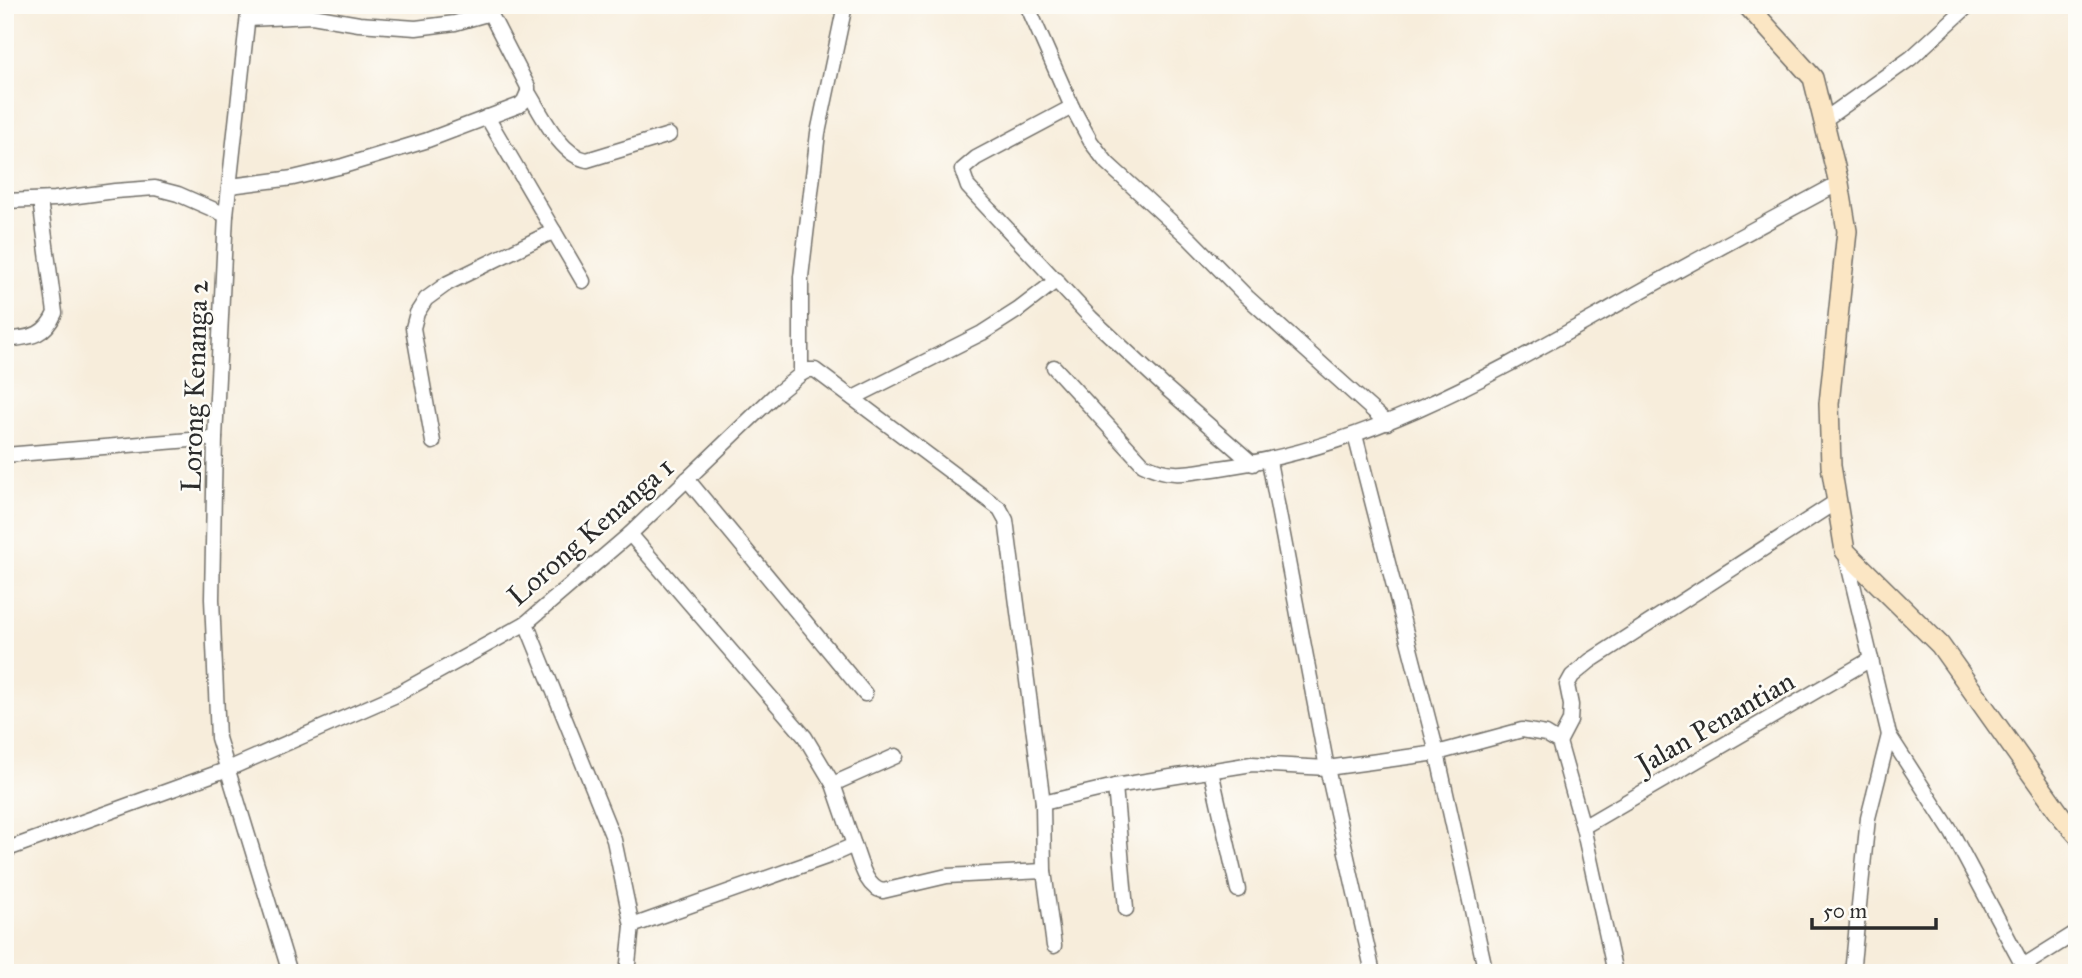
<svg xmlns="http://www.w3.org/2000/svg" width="2082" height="978" font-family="'IM FELL Great Primer',serif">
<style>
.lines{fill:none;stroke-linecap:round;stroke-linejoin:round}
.street-casing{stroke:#726f69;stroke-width:17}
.secondary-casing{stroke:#726f69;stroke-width:22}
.street{stroke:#fff;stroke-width:14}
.secondary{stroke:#fbe6c4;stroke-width:19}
.labels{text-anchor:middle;stroke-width:5;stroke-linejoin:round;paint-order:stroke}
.street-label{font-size:28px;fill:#2b2b2b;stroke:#fdfcf7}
</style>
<rect width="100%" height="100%" fill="#fdfcf7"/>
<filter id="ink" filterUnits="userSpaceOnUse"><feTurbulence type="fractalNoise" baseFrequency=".0143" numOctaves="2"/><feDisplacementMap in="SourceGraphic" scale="14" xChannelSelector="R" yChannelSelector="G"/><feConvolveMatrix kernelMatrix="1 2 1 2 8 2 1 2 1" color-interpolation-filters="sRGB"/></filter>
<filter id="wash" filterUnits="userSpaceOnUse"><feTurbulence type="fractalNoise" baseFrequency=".00686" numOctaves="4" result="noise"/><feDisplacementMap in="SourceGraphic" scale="28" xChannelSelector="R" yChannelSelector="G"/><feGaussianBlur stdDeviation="1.57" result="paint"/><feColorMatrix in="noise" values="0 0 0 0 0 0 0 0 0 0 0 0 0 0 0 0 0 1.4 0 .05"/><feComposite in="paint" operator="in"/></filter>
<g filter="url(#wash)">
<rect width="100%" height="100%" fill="#f7eddb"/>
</g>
<g filter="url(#ink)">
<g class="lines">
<g class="street-casing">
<g id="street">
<polyline points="249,5 226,215 215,438 212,599 218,738 290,973"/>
<polyline points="1027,5 1072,107 1091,142 1107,163 1190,239 1247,297 1387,423"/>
<path d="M248,19L312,16L359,24L416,28L455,23L487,14L491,15L528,87V92C542,114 560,155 587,160L669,135"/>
<polyline points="1072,107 976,158 962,170 968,187 1091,318 1165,387 1253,464"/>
<polyline points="487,117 583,281"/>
<polyline points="1824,120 1911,58 1969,5"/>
<polyline points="230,186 293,178 343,166 425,141 520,105 524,101 528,92"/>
<polyline points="5,201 55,199 115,191 155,188 178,194 226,215"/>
<path d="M5,340C29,337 44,338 55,313L40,200"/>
<path d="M1054,367L1143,464C1173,479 1189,472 1220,468C1365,448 1486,378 1611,308C1687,265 1763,224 1839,183"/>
<polyline points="801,374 809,370 815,370 1000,509 1006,520 1043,803 1044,871 1054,946"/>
<polyline points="853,398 982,333 1018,310 1057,280"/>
<polyline points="1355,435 1437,753 1486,973"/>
<polyline points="433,442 413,328 417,313 426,299 448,283 554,231"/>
<polyline points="5,455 215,438"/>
<polyline points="1269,461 1327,768 1373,973"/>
<polyline points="687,479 865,694"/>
<polyline points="630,534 805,737 833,784 854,845 829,856 632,926"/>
<polyline points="1845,551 1889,735 1952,833 2023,966 2077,932"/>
<polyline points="526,623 614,840 632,926 627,973"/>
<polyline points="1559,742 1570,721 1571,705 1567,685 1572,676 1590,661 1837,501"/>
<polyline points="1211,771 1238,890"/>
<polyline points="833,784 896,756"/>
<polyline points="1115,786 1126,909"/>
<polyline points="1043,803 1115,786 1252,764 1327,768 1437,753 1522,730 1546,734 1559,742 1583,827 1615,973"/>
<polyline points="1583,827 1871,659"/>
<path d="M854,845C860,860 865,888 883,891L947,876L1044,871"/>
<polyline points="5,850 228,769 394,696 526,623 630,534 774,396 801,374 801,277 818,133 845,5"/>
<polyline points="1852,973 1868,818 1889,735"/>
</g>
</g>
<g class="secondary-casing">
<polyline id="secondary" points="1747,5 1813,78 1839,183 1847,231 1829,404 1831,466 1845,551 1940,645 2062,817 2077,834"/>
</g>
<use href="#street" class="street"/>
<use href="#secondary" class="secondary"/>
</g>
</g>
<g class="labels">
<g class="street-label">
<text transform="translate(194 386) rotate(-88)" y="10">Lorong Kenanga 2</text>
<text transform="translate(590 531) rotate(-41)" y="10">Lorong Kenanga 1</text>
<text transform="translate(1715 722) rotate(-30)" y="10">Jalan Penantian</text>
</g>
</g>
<rect width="2082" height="978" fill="none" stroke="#fdfcf7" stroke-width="28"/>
<path d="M1812 918v10h124v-10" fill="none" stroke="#2b2b2b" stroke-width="3.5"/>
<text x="1823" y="918" font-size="21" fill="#2b2b2b" stroke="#fdfcf7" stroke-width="5" paint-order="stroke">50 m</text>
</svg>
